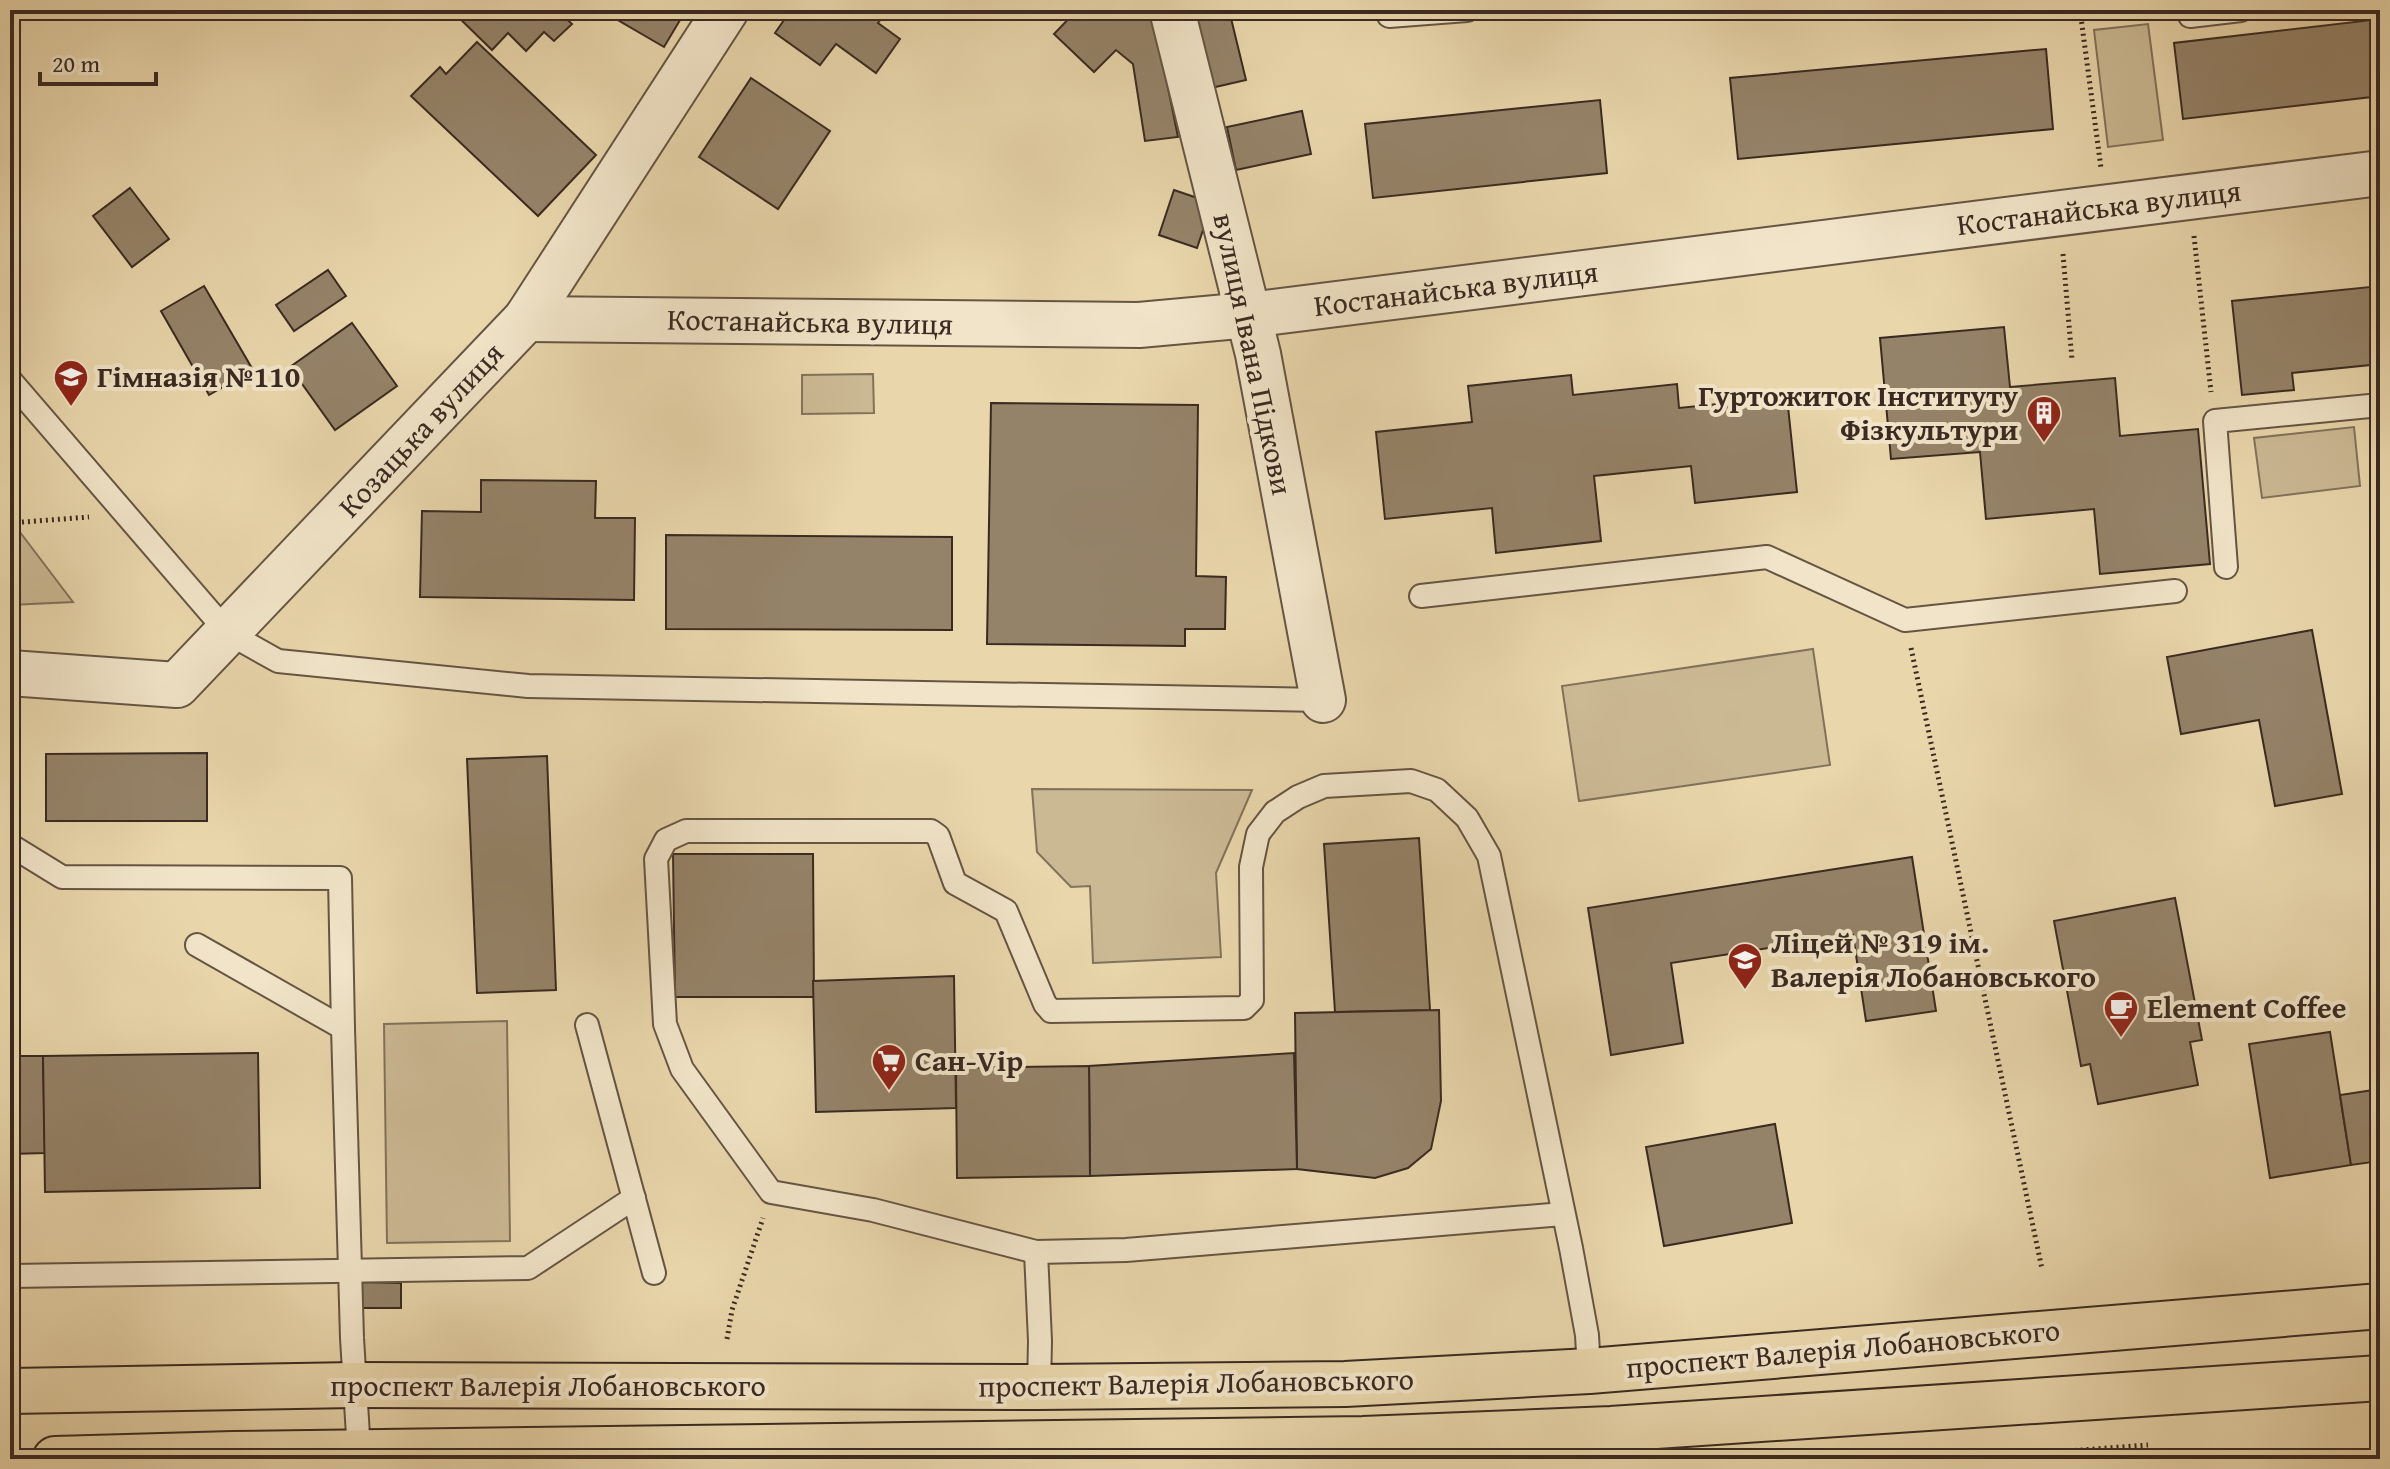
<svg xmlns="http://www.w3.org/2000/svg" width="2390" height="1469" font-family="'Gentium Book Plus',serif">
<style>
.green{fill:#cbb994;stroke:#82725b;stroke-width:2}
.building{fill:#958369;stroke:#3a2a22;stroke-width:2}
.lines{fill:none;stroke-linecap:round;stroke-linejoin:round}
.service-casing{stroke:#654;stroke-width:26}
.minor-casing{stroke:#654;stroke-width:48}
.primary-casing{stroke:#3a2a22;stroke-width:48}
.path{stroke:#3a2a22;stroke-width:5;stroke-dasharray:2 4;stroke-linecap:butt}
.service{stroke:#f1e4c8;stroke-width:22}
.minor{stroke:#f1e4c8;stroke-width:44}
.primary{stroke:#e9d6ab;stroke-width:44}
.labels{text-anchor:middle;stroke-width:8;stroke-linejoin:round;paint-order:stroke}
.street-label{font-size:30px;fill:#3a2a22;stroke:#f1e4c8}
.poi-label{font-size:30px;font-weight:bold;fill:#3a2a22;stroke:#f1e4c8;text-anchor:start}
</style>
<rect width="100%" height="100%" fill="#e9d6ab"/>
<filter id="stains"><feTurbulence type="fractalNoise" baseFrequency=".0025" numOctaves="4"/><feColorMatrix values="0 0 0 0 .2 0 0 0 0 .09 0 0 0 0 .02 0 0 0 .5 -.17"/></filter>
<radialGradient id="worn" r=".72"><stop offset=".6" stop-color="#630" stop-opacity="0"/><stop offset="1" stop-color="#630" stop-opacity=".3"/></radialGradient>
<g class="green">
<polygon points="2148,24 2163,140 2108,147 2094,30"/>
<polygon points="873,374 874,413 802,414 802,375"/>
<polygon points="2354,427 2360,486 2262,498 2254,438"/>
<polygon points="10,519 73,602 10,605"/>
<polygon points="1813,649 1830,765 1579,801 1562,686"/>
<polygon points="1032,789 1252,790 1216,873 1221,957 1093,963 1090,886 1071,887 1037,852"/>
<polygon points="507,1021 510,1241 387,1243 384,1024"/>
</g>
<g class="building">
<polygon points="451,10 557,10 572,24 554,41 544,32 526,51 508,33 492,50"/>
<polygon points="614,10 686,10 664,47 611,16"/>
<polygon points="791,10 888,10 878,23 900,39 876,73 836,44 820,65 775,33"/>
<polygon points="1077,10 1141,10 1154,19 1178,137 1145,141 1133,64 1116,50 1094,72 1054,34"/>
<polygon points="1192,10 1229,10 1246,80 1211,88"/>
<polygon points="2380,19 2380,96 2183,119 2174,43"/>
<polygon points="477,42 596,155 538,216 411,96 440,67 446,74"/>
<polygon points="2046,49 2053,129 1738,159 1730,78"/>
<polygon points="751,78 830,131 778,209 699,157"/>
<polygon points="1600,100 1607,173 1373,198 1365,124"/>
<polygon points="1302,111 1311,154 1236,170 1227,127"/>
<polygon points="130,188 169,239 132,267 93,216"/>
<polygon points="1174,190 1212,203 1197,248 1159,235"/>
<polygon points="328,270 346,296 294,331 276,305"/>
<polygon points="204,286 253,370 209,395 161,311"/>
<polygon points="2380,286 2380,364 2292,373 2294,390 2242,395 2232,301"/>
<polygon points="352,323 397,386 335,430 290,367"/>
<polygon points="2004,327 2010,387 2115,378 2120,436 2198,429 2210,564 2100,574 2094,509 1986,519 1980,452 1891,459 1880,338"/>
<polygon points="1571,375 1573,395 1677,384 1679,408 1787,397 1797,492 1695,503 1691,466 1594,476 1601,541 1496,553 1492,508 1385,519 1376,432 1472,422 1468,386"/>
<polygon points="991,403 1198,405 1196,576 1226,577 1225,629 1185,629 1185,646 987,644"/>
<polygon points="481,480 596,481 595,518 635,518 634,600 420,597 422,511 481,512"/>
<polygon points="666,535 952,537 952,630 666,629"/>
<polygon points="2312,630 2342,794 2275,806 2259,720 2181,734 2167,657"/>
<polygon points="207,753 207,821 46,821 46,754"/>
<polygon points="547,756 556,990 477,993 467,759"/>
<polygon points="1419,838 1430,1010 1335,1012 1324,844"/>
<polygon points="673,854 813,854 814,997 675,997"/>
<polygon points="1912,857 1936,1011 1866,1021 1853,935 1671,963 1683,1043 1611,1055 1588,908"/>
<polygon points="2175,898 2202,1040 2190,1042 2198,1085 2098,1104 2090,1064 2081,1066 2054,921"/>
<polygon points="954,976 956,1108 816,1112 813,981"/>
<polygon points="10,994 18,994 19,1056 43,1056 45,1153 10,1154"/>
<polygon points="1439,1010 1441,1101 1431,1149 1408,1168 1375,1178 1297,1169 1295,1013"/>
<polygon points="2330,1032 2351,1165 2270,1178 2249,1044"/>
<polygon points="258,1053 260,1188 45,1192 43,1056"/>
<polygon points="1294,1053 1297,1169 1090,1176 1089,1066"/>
<polygon points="1089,1066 1090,1176 957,1178 956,1068"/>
<polygon points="2380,1089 2380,1161 2351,1165 2340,1095"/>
<polygon points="1775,1124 1792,1223 1664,1246 1646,1147"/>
<polygon points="361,1282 401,1283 401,1308 362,1308"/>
</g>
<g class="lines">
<g class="service-casing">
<g id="service">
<polyline points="1389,16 1467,10"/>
<polyline points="2190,16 2241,10"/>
<polyline points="10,380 228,633 278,661 528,686 1323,700"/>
<polyline points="2226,567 2215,421 2380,405"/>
<polyline points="1421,596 1767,557 1905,620 2175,591"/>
<polyline points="10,845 62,877 340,878 343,1028"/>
<polyline points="197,945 343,1028 352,1338 359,1452"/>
<polyline points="587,1025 654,1273"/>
<polyline points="1563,1214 1126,1250 1036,1252 873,1210 771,1192 682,1069 665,1024 656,859 666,840 686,831 931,831 938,836 955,883 1006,911 1045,1004 1051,1011 1244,1008 1252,1000 1251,867 1258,834 1275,812 1298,797 1324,786 1411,781 1437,790 1467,818 1489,856 1571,1248 1587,1335 1589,1371"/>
<polyline points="1036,1252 1040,1341 1039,1387"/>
<polyline points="10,1276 528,1268 634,1198"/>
</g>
</g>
<g class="minor-casing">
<g id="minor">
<polyline points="1172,10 1258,354 1323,700"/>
<polyline points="526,319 1139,325 1249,315 2380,173"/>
<polyline points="10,673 177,685 526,319 726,10"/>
</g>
</g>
<g class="primary-casing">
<g id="primary">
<polyline points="10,1391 354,1385 1039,1387 1345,1384 1589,1371 2380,1306"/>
<polyline points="55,1459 233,1454 1363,1439 1611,1429 2380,1378"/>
</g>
</g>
<g class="path">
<polyline points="2080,10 2101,168"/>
<polyline points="2194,236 2211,392"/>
<polyline points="2063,254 2072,360"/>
<polyline points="2375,434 2380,485"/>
<polyline points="10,523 89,517"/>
<polyline points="1911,648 2042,1269"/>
<polyline points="727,1339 732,1310 763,1218"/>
<polyline points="1961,1459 2148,1445"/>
</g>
<use href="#service" class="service"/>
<use href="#minor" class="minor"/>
<use href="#primary" class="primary"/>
</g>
<defs>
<g id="school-pin" transform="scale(1.8)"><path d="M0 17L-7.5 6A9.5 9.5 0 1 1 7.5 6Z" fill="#8f2418" stroke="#f1e4c8"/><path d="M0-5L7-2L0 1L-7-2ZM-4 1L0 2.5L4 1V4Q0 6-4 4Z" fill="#fff"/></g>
<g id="building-pin" transform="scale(1.8)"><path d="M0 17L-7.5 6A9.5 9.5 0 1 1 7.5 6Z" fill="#8f2418" stroke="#f1e4c8"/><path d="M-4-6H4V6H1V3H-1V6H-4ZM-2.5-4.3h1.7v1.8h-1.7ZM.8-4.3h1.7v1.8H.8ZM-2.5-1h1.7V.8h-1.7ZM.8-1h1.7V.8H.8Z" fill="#fff"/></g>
<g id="cafe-pin" transform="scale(1.8)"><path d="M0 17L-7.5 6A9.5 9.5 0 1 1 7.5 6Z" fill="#8f2418" stroke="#f1e4c8"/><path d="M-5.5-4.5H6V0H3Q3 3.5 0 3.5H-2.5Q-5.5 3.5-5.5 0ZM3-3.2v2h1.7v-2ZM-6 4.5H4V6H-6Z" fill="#fff"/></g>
<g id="supermarket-pin" transform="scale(1.8)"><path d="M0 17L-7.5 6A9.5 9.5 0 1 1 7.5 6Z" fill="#8f2418" stroke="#f1e4c8"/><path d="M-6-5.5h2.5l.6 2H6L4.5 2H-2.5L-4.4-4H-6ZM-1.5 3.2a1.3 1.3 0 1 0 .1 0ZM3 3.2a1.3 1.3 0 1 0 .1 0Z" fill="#fff"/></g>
</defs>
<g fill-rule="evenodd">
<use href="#school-pin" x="71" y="377"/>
<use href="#building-pin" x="2044" y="413"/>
<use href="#school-pin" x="1745" y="960"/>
<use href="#cafe-pin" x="2121" y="1008"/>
<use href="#supermarket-pin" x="889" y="1061"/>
</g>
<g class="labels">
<g class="street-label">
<text transform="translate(2099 208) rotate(-7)" y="10">Костанайська вулиця</text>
<text transform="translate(1456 289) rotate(-7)" y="10">Костанайська вулиця</text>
<text transform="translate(810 322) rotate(1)" y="10">Костанайська вулиця</text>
<text transform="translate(1253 354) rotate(78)" y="10">вулиця Івана Підкови</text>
<text transform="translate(421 430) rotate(-47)" y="10">Козацька вулиця</text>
<text transform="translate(1843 1349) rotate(-5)" y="10">проспект Валерія Лобановського</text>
<text transform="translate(1196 1383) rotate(-1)" y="10">проспект Валерія Лобановського</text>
<text x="548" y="1396">проспект Валерія Лобановського</text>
</g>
<g class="poi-label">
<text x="97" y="387">Гімназія №110</text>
<text x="2018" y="406" text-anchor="end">Гуртожиток Інституту<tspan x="2018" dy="34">Фізкультури</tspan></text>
<text x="1771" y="953">Ліцей № 319 ім.<tspan x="1771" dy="34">Валерія Лобановського</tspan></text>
<text x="2147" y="1018">Element Coffee</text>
<text x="915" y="1071">Сан-Vip</text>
</g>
</g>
<rect width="2390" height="1469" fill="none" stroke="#e9d6ab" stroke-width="40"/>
<rect x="12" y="12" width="2366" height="1445" fill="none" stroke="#3a2a22" stroke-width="4"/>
<rect x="20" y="20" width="2350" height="1429" fill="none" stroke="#3a2a22" stroke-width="2"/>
<path d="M40 72v12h116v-12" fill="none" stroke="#3a2a22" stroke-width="4"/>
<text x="52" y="72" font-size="24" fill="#3a2a22" stroke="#f1e4c8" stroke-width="6" paint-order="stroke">20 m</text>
<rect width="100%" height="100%" filter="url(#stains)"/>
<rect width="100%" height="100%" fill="url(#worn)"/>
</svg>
